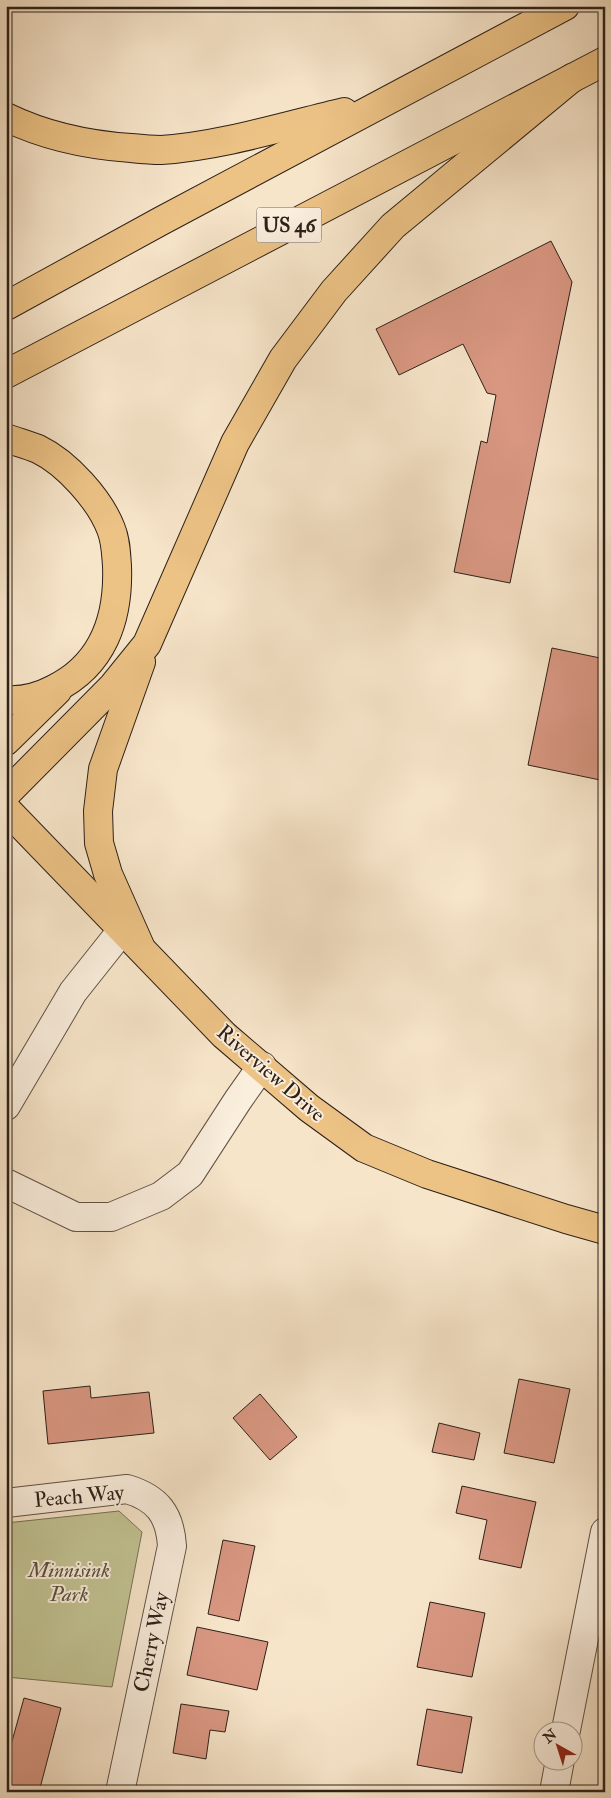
<svg xmlns="http://www.w3.org/2000/svg" width="611" height="1798" font-family="'IM FELL Double Pica',serif">
<style>
.green{fill:#c2c393;stroke:#777256}
.building{fill:#d99782;stroke:#2c2019}
.lines{fill:none;stroke-linecap:round;stroke-linejoin:round}
.minor-casing{stroke:#5f5145;stroke-width:30}
.major-casing{stroke:#2c2019;stroke-width:30}
.highway-casing{stroke:#2c2019;stroke-width:30}
.minor{stroke:#faeedd;stroke-width:28}
.major{stroke:#ecc285;stroke-width:28}
.highway{stroke:#ecc285;stroke-width:28}
.labels{text-anchor:middle;stroke-width:4;stroke-linejoin:round;paint-order:stroke}
.shield{fill:#faeedd;stroke:#6a5e54;stroke-width:1}
.shield-label{font-size:20px;font-weight:bold;fill:#2c2019}
.street-label{font-size:21px;fill:#2c2019;stroke:#faeedd}
.park-label{font-size:21px;font-style:italic;fill:#59513e;stroke:#faeedd}
</style>
<rect width="100%" height="100%" fill="#f7e5ca"/>
<filter id="stains"><feTurbulence type="fractalNoise" baseFrequency=".004" numOctaves="4"/><feColorMatrix values="0 0 0 0 .2 0 0 0 0 .09 0 0 0 0 .02 0 0 0 .5 -.17"/></filter>
<radialGradient id="worn" r=".72"><stop offset=".6" stop-color="#630" stop-opacity="0"/><stop offset="1" stop-color="#630" stop-opacity=".3"/></radialGradient>
<polygon class="green" points="119,1511 142,1532 112,1687 6,1677 6,1523"/>
<g class="building">
<polygon points="551,241 572,282 510,583 454,572 481,441 487,443 496,395 487,393 463,344 399,375 376,329"/>
<polygon points="552,648 605,659 605,781 528,765"/>
<polygon points="519,1379 570,1389 554,1463 504,1453"/>
<polygon points="90,1386 91,1398 149,1392 154,1433 48,1444 43,1391"/>
<polygon points="260,1394 297,1437 270,1460 233,1418"/>
<polygon points="439,1423 480,1433 474,1460 432,1452"/>
<polygon points="462,1486 536,1502 521,1568 479,1559 487,1520 456,1513"/>
<polygon points="223,1540 255,1546 239,1621 208,1614"/>
<polygon points="430,1602 485,1613 472,1677 417,1667"/>
<polygon points="197,1627 268,1642 257,1690 187,1675"/>
<polygon points="24,1698 61,1708 39,1792 23,1792 6,1788 6,1763"/>
<polygon points="181,1704 229,1711 225,1732 210,1730 206,1759 173,1753"/>
<polygon points="427,1709 472,1717 462,1773 417,1765"/>
</g>
<g class="lines">
<g class="minor-casing">
<g id="minor">
<polyline points="6,1106 73,992 123,929"/>
<polyline points="6,1183 76,1217 111,1217 161,1196 190,1174 238,1100 262,1066"/>
<path d="M6,1503L127,1489C157,1498 170,1514 172,1546L120,1792"/>
<polyline points="566,1730 605,1532"/>
<polyline points="554,1792 560,1760"/>
</g>
</g>
<g class="major-casing">
<polyline id="major" points="6,809 224,1035 309,1108 364,1148 427,1174 566,1219 605,1230"/>
</g>
<g class="highway-casing">
<g id="highway">
<path d="M6,117C45,136 87,145 131,148C141,149 151,150 161,150C221,146 285,126 344,112"/>
<polyline points="6,306 161,221 565,6"/>
<polyline points="6,374 605,61"/>
<path d="M6,438C17,442 28,445 38,449C67,463 100,500 111,529C116,541 116,553 117,566C119,619 103,665 54,689C39,697 23,701 6,700"/>
<polyline points="6,741 57,691"/>
<polyline points="6,794 113,686 147,644 235,443 283,359 334,291 393,226 572,78"/>
<polyline points="140,946 108,874 99,843 98,811 103,769 141,662"/>
</g>
</g>
<use href="#minor" class="minor"/>
<use href="#major" class="major"/>
<use href="#highway" class="highway"/>
</g>
<g class="labels">
<rect class="shield" x="256.5" y="207.5" width="65" height="35" rx="4"/>
<g class="shield-label">
<text x="289" y="232">US 46</text>
</g>
<g class="street-label">
<text transform="translate(271 1073) rotate(41)" y="7">Riverview Drive</text>
<text transform="translate(79 1496) rotate(-5)" y="7">Peach Way</text>
<text transform="translate(151 1642) rotate(-78)" y="7">Cherry Way</text>
</g>
<g class="park-label">
<text x="69" y="1577">Minnisink<tspan x="69" dy="24">Park</tspan></text>
</g>
</g>
<rect width="611" height="1798" fill="none" stroke="#f7e5ca" stroke-width="25"/>
<rect x="8" y="8" width="596" height="1783" fill="none" stroke="#2c2019" stroke-width="2.5"/>
<rect x="12" y="12" width="586" height="1773" fill="none" stroke="#2c2019"/>
<g transform="translate(558 1746) rotate(321)"><circle r="24" fill="#faeedd" stroke="#a89c8f"/>
<path d="M0-4L9 19L0 12L-9 19Z" fill="#8f2418"/>
<text y="-8" font-size="14" font-weight="bold" text-anchor="middle" fill="#2c2019">N</text>
</g>
<rect width="100%" height="100%" filter="url(#stains)"/>
<rect width="100%" height="100%" fill="url(#worn)"/>
</svg>
